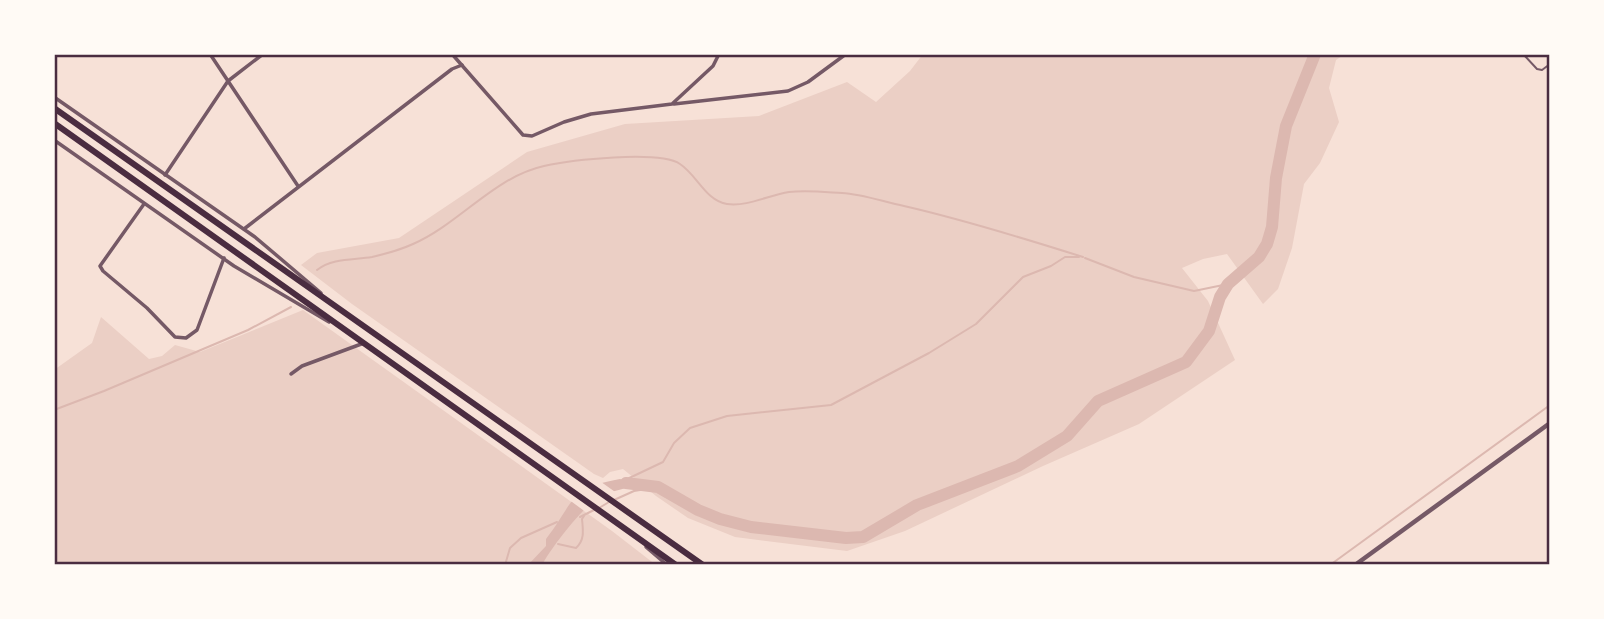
<svg xmlns="http://www.w3.org/2000/svg" width="1604" height="619" font-family="Ubuntu,sans-serif">
<style>
.green{fill:#ebcfc5}
.water{fill:#dcb8b0}
.pier{fill:#f7e1d7}
.lines{fill:none;stroke-linecap:round;stroke-linejoin:round}
.stream{stroke:#dcb8b0;stroke-width:2}
.river{stroke:#dcb8b0;stroke-width:12}
.service{stroke:#755966;stroke-width:2}
.minor{stroke:#755966;stroke-width:3.5}
.tertiary{stroke:#755966;stroke-width:4.5}
.trunk{stroke:#4a2c40;stroke-width:6}
.neatline{fill:none;stroke:#4a2c40;stroke-width:2.5}
</style>
<rect width="100%" height="100%" fill="#f7e1d7"/>
<g class="green">
<polygon points="923,54 1345,54 1336,60 1329,88 1339,122 1320,163 1304,184 1292,248 1278,289 1263,304 1227,254 1203,259 1182,268 1208,301 1235,360 1139,424 1043,466 905,531 847,551 735,537 688,518 656,496 623,469 610,472 603,478 594,474 352,304 301,265 317,253 399,238 527,152 625,124 759,116 847,82 876,102 910,71"/>
<polygon points="303,310 612,531 656,565 54,565 54,370 92,343 101,317 149,359 162,356 175,345 200,352"/>
</g>
<path class="water" d="M620,479L640,484C628,488 615,490 603,495C585,503 551,548 542,565H528L546,546V539C574,503 568,488 620,479Z"/>
<polygon class="pier" points="597,479 618,494 602,499 587,513 568,499 580,487"/>
<g class="lines">
<g class="stream">
<polyline points="1085,258 1134,277 1194,291 1228,284"/>
<path d="M317,270C332,258 353,260 372,257C385,254 400,250 413,244C459,224 494,177 544,166C570,160 659,150 680,164C697,175 706,201 727,204C747,207 769,195 789,192C806,190 825,192 842,193C862,194 884,202 904,206C965,220 1023,238 1083,257"/>
<polyline points="54,410 104,391 248,330 291,307"/>
<polyline points="623,481 663,462 674,443 690,428 727,416 831,405 929,353 976,324 1023,277 1051,266 1065,257 1079,257"/>
<polyline points="614,500 634,491 658,487"/>
<polyline points="599,508 609,502"/>
<polyline points="580,517 594,510"/>
<path d="M558,544L576,548C585,540 583,530 582,519L584,516"/>
<polyline points="505,565 510,548 521,538 557,522"/>
<polyline points="1330,565 1550,405"/>
</g>
<polyline class="river" points="626,483 658,487 698,510 720,519 751,527 846,538 863,537 917,505 1018,466 1067,436 1098,401 1186,362 1209,331 1220,297 1228,284 1259,257 1267,244 1272,227 1276,178 1286,126 1315,54"/>
<polyline class="service" points="1523,54 1537,69 1542,70 1550,64"/>
<g class="minor">
<polyline points="210,54 298,186"/>
<polyline points="452,54 523,135 532,136 564,122 591,114 672,104 713,66 719,54"/>
<polyline points="54,97 255,237 321,293"/>
<polyline points="674,104 788,91 808,82 846,54"/>
<polyline points="54,140 234,266 329,322"/>
<polyline points="165,175 228,81 263,54"/>
<polyline points="144,204 100,266 103,271 147,308 175,337 186,338 197,330 224,258"/>
<polyline points="244,229 452,69 462,65"/>
<polyline points="291,374 302,366 364,343"/>
<polyline points="646,547 667,565"/>
</g>
<polyline class="tertiary" points="1355,565 1550,423"/>
<g class="trunk">
<polyline points="54,108 703,565"/>
<polyline points="54,123 676,565"/>
</g>
</g>
<rect width="1604" height="619" fill="none" stroke="#fffaf5" stroke-width="112"/>
<rect x="56" y="56" width="1492" height="507" class="neatline"/>
</svg>
